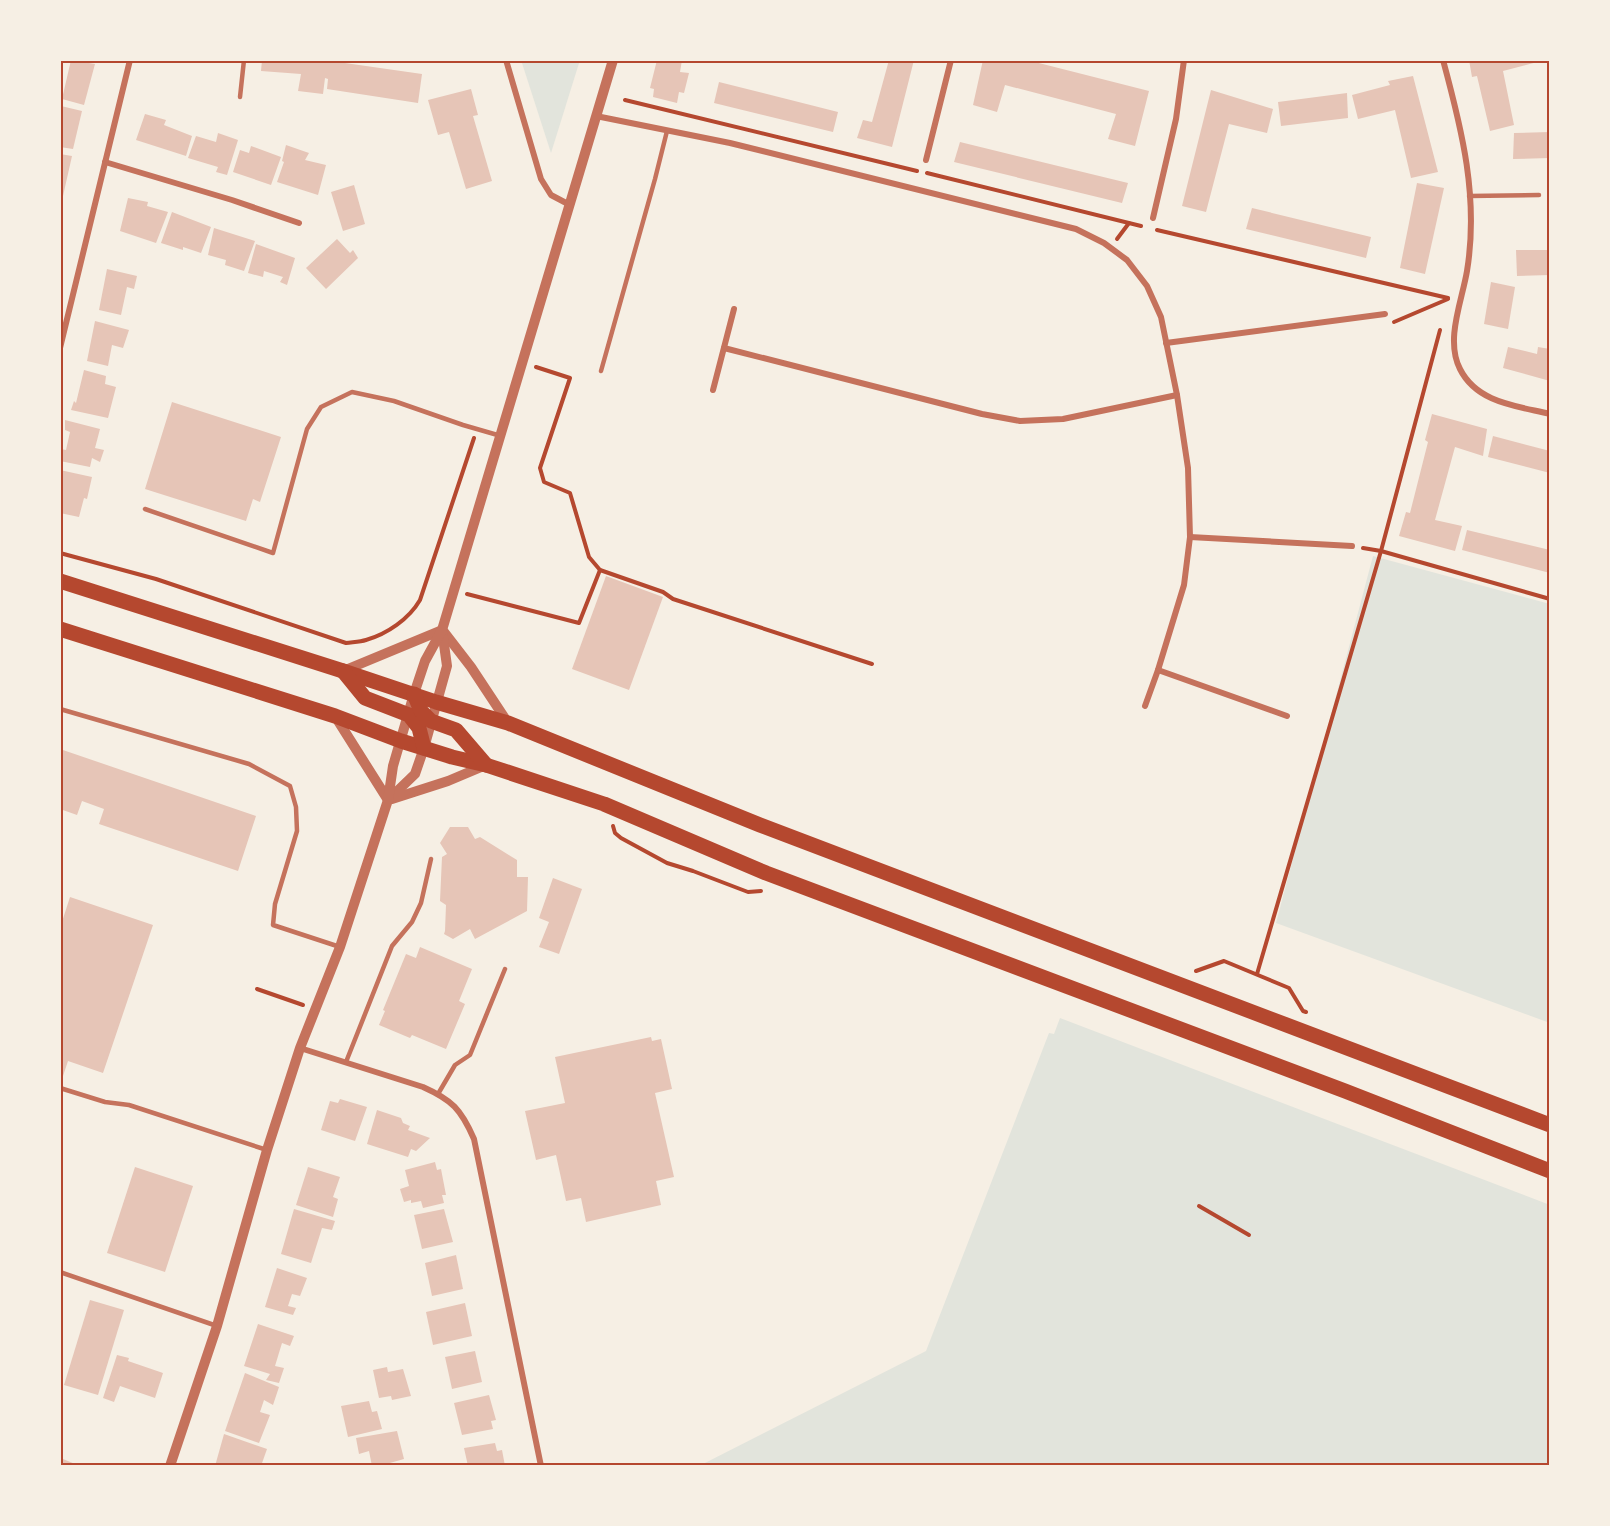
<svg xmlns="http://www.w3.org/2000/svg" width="1610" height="1526" font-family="'Playfair Display',serif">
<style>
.green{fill:#e2e4dc}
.building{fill:#e6c5b7}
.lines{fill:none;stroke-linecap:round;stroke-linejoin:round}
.path{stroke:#b5482f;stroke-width:4}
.service{stroke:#c5725c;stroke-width:4.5}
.minor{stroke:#c5725c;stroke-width:6}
.tertiary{stroke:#c5725c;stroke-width:10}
.trunk{stroke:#b5482f;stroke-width:15}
.neatline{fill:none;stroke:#b5482f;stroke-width:2}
</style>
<rect width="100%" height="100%" fill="#f6efe4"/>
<g class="green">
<polygon points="521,60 580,60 551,153"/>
<polygon points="1373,556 1550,604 1550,1023 1276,923"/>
<polygon points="1060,1018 1550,1205 1550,1466 699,1466 926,1351 1049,1033 1054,1034"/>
</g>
<g class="building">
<polygon points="71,60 95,64 84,105 62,99"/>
<polygon points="262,60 324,60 422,74 418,103 327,89 328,79 325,78 323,94 298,91 301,74 261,71"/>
<polygon points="657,60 682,60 680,72 689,73 684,93 679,92 677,103 653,97 654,89 650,88"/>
<polygon points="889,60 914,60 892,147 857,138 863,120 872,122"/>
<polygon points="983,60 1027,60 1149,91 1135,146 1108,139 1116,114 1005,85 997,112 973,105"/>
<polygon points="1469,60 1545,60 1503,71 1514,125 1490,131 1477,76 1472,77"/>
<polygon points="1413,76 1438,172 1411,178 1395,110 1358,119 1352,95 1390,85 1388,81"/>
<polygon points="719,82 838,112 833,132 714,103"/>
<polygon points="471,89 478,115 473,116 492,181 466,189 449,132 438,135 428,100"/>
<polygon points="1211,90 1273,109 1267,133 1229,124 1206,212 1182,206"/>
<polygon points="1347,93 1348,118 1281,126 1278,102"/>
<polygon points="61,106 82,111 73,149 60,147"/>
<polygon points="145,114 166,120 164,125 192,136 186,156 136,140"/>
<polygon points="1550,132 1550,158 1513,159 1514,133"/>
<polygon points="218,133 238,140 227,175 216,172 218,167 188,158 196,136 216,142"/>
<polygon points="960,142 1128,183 1122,203 954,162"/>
<polygon points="286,145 309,153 305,160 326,165 318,195 277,182 284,162 282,161"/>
<polygon points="251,146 281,157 271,185 233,172 240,150 249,153"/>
<polygon points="60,154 72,156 63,196 60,195"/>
<polygon points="1417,183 1444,188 1425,274 1400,268"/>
<polygon points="354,185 365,224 343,231 331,192"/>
<polygon points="128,198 148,202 147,206 168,212 156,243 120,231"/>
<polygon points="1252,208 1371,237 1366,258 1246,229"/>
<polygon points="172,212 211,227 201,253 183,247 183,250 161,243"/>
<polygon points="214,228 255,241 244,271 225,265 226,260 208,255"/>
<polygon points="337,239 350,253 353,250 358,258 326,289 306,268"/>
<polygon points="256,244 295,258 287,285 280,282 283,277 264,271 263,277 248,273"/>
<polygon points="1516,250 1550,250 1550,275 1517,276"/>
<polygon points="107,269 137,276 134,289 127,287 121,315 99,310"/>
<polygon points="1491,282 1515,287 1508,329 1484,324"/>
<polygon points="95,321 129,330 123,348 112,345 108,366 87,361"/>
<polygon points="1508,347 1537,354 1538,347 1550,349 1550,381 1503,368"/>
<polygon points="84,370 106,376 105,384 116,387 108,418 71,410 74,401 76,403"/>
<polygon points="172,402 281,437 260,502 253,499 246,521 145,489"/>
<polygon points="1432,414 1487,429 1483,456 1455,447 1435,520 1462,526 1455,551 1399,536 1406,512 1410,513 1428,442 1425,440"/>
<polygon points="65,420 100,429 95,448 104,450 100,462 92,458 90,467 60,461 61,449 66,450 70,432 65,430"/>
<polygon points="1493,436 1550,451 1550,473 1488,457"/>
<polygon points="60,470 92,477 87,499 84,498 79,517 60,513"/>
<polygon points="1467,530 1550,550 1550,573 1462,550"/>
<polygon points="606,576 663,597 629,690 572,669"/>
<polygon points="60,749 256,816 238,871 99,824 104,809 82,801 77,815 60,809"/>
<polygon points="450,827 468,827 475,839 480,837 517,860 517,877 528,877 527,911 475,939 470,929 453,939 444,934 445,931 446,905 440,901 442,857 447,854 440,843"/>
<polygon points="553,878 582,889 559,954 539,947 549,922 539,918"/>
<polygon points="70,897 153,925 103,1073 68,1061 63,1076 60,1075 60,928"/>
<polygon points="420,947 472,969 459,1001 465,1004 446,1049 412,1035 410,1038 379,1025 385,1011 383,1010 406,954 416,958"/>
<polygon points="651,1037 652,1041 661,1039 672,1089 655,1093 674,1177 656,1181 661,1205 586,1222 581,1198 566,1201 556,1155 536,1160 525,1111 565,1103 555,1057"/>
<polygon points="340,1099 367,1107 355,1141 321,1130 330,1101 338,1103"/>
<polygon points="377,1110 401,1118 403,1123 410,1126 408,1130 430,1138 416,1151 411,1149 408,1157 367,1144"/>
<polygon points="435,1162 437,1170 441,1169 446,1195 442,1195 444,1203 423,1208 421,1201 411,1203 411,1200 404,1202 400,1189 409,1186 405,1170"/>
<polygon points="135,1167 193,1186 165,1272 107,1253"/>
<polygon points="308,1167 340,1177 333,1197 338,1199 333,1217 296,1205"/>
<polygon points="294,1209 335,1221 332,1230 322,1228 311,1263 281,1254"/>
<polygon points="444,1209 453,1242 422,1249 414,1215"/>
<polygon points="456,1255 463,1289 432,1296 425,1263"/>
<polygon points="277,1268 307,1278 300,1296 292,1294 288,1306 296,1308 293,1315 265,1307"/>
<polygon points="90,1300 124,1310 98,1395 64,1385"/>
<polygon points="465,1303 472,1336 433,1345 426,1312"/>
<polygon points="258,1324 294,1336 290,1346 282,1343 275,1366 284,1368 279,1383 266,1380 270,1374 244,1366"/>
<polygon points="475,1351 482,1382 452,1389 445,1357"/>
<polygon points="117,1355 129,1358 128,1361 163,1373 155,1398 120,1386 114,1402 103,1398"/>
<polygon points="387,1367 388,1372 403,1369 411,1396 392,1400 391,1396 379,1398 373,1370"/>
<polygon points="245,1373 279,1387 273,1405 264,1400 260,1412 270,1415 259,1443 225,1431"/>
<polygon points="489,1395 496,1420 491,1421 493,1429 462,1435 454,1403"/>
<polygon points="369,1401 372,1412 377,1411 382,1429 348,1437 341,1406"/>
<polygon points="397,1431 404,1459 379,1466 372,1466 369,1451 359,1454 356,1438"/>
<polygon points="224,1434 267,1449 261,1466 215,1466"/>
<polygon points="495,1443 497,1451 502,1450 505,1466 468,1466 464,1448"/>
<polygon points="63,1459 80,1466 60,1466"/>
</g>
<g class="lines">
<g class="path">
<polyline points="625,100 917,171"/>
<polyline points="927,173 1141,226"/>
<polyline points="1157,230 1448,298"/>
<polyline points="1117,239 1129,223"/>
<polyline points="1394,322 1448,299"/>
<polyline points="536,367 570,378 540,468 544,482 570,493 589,557 600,570"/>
<polyline points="1363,548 1381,551 1550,599"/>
<path d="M60,553L156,579L346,643C353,642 360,642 366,640C387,634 409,619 420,600L474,438"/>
<polyline points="467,594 579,623 600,570 663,592 673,599 872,664"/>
<polyline points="613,826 615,833 621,838 667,863 693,871 748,892 761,891"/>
<polyline points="1196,971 1224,961 1289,988 1303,1011 1306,1012"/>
<polyline points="1257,974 1381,551 1440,330"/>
<polyline points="257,989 303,1005"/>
<polyline points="1199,1206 1249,1235"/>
</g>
<g class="service">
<polyline points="240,97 244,60"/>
<polyline points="1469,196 1539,195"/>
<polyline points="601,371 655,179 667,131"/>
<polyline points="145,509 273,553 307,429 321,407 352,392 394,401 463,425 501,436"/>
<polyline points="60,709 249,764 290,786 296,807 297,831 275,904 273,925 340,947"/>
<polyline points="346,1062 392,946 412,922 421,903 431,859"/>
<polyline points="60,1088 105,1102 129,1105 267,1150"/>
<polyline points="438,1094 455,1065 470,1055 505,969"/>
<polyline points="60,1272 217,1326"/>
</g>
<g class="minor">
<polyline points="506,60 541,179 551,195 570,205"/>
<polyline points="1249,60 1268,60"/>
<path d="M1443,60C1462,130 1479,198 1467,271C1462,301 1445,340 1460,369C1477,403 1517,406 1550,414"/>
<polyline points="596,116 730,143 1076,229 1104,243 1127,260 1147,286 1161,317 1177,395 1188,468 1190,537 1184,585 1158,670 1145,706"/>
<polyline points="926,160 951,60"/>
<polyline points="105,162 232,200 299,223"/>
<polyline points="1153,218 1176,119 1184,60"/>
<polyline points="1166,343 1385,314"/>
<polyline points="60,348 130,60"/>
<polyline points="724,348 982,414 1020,421 1063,419 1177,395"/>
<polyline points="713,390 734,309"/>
<polyline points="1190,537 1352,546"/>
<polyline points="1158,670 1287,716"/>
<path d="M300,1048L423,1087C452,1100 461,1109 474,1139L541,1466"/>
</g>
<g class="tertiary">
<polyline points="444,632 471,667 508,723"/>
<polyline points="343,671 442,630"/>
<polyline points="335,716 388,800"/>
<polyline points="392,799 448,781 486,765"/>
<polyline points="388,800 415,774 424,748 447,666 442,630"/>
<polyline points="170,1466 217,1326 267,1150 300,1048 340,947 388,800 393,766 414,694 425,661 442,630 613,60"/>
</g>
<g class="trunk">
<polyline points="60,581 343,671 436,702 508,723 760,825 1550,1125"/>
<polyline points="60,629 335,716 401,741 452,757 486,765 604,804 766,873 1345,1091 1550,1171"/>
<polyline points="343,671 365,698 409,715 419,728 424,748"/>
<polyline points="414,694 421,711 431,721 456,730 486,765"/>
</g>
</g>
<rect width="1610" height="1526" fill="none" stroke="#f6efe4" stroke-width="123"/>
<rect x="62" y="62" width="1486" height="1402" class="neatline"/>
</svg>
